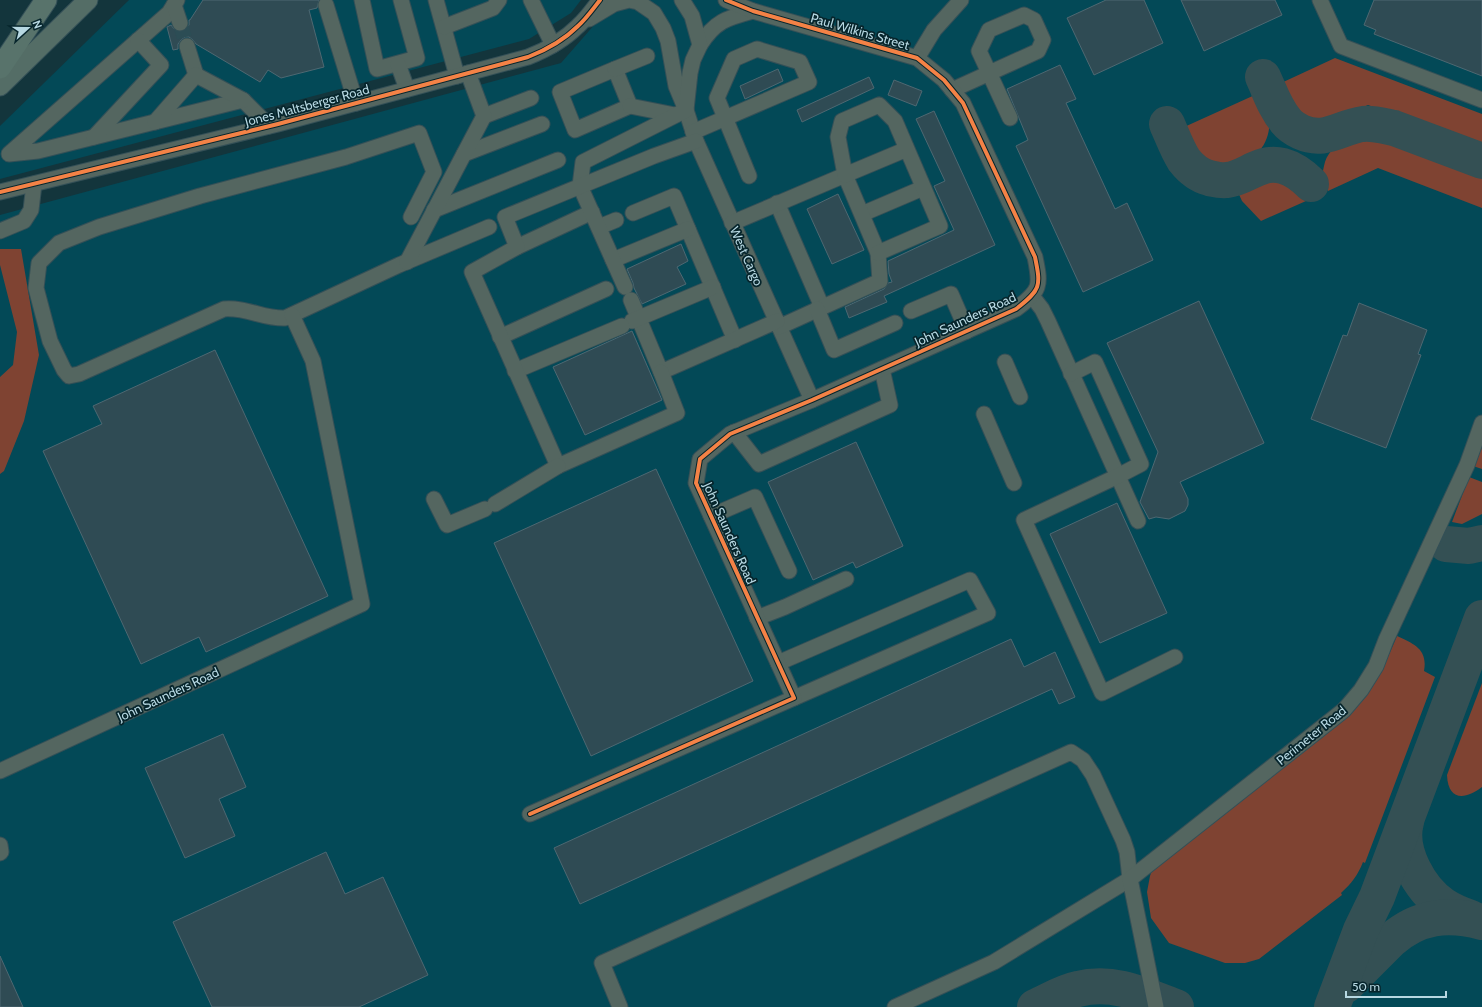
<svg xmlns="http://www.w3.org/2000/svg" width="1482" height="1007" font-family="Cabin,sans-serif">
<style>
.built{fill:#034957}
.green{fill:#7f4332}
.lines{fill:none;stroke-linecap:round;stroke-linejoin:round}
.taxiway{stroke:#345054;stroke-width:36}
.building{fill:#2f4b54;stroke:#4e6872}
.minor-tunnel{stroke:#2c4d55;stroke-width:15;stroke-dasharray:15 8;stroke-linecap:butt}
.minor-casing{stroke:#345057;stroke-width:17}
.major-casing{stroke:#345057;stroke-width:21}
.highway-casing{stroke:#345057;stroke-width:23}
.minor{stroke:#546660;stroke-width:15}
.major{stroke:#546d66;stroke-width:19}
.highway{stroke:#58736b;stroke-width:21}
.cycleway-casing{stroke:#06252c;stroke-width:6}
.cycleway{stroke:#f48246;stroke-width:4}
.labels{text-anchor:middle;stroke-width:3.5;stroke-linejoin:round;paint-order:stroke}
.street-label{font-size:13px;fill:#b7d8e2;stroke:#06252c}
</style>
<rect width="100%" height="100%" fill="#13353c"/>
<g class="built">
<polygon points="129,0 581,0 571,13 529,39 0,179 0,126"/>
<polygon points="616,0 1482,0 1482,1007 0,1007 0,215 561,63"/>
</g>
<g class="green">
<path d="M1335,58L1482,114V148L1368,105C1346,114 1317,135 1295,115C1287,107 1284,94 1279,84Z"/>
<path d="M1257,94C1262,105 1270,116 1269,129C1268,137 1264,147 1257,153C1243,164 1215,174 1200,161C1191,153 1186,139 1182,128Z"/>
<path d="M1374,136L1404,144L1482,172V208L1378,168L1328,191C1327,187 1324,183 1323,179C1322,175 1323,170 1324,166C1329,142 1353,137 1374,136Z"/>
<path d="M1271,177C1290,179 1297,184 1306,201L1261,221L1242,201L1237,190L1263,178Z"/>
<polygon points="0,249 21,249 39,355 24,421 4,471 0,474 0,377 13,365 17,332 0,265"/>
<polygon points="1482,442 1482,469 1473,466"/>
<polygon points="1469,477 1482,482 1482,514 1462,524 1452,522"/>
<path d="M1397,636C1414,644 1428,649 1424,671L1435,677L1365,863L1363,862C1358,875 1351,884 1341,893L1342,895L1259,959L1245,963H1225L1169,943L1151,918L1147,892L1150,876L1152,870L1342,721C1371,693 1382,672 1397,636Z"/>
<path d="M1482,683V787C1465,800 1448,801 1447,775Z"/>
</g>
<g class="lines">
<g class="taxiway">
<path d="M1263,77C1270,92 1275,108 1286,121C1290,126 1295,129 1301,132C1325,143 1340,127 1363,124C1373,123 1384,126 1394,128L1482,161"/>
<path d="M1167,124C1172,135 1177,149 1184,160C1191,169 1198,175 1209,178C1214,179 1221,181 1227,180C1247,178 1259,160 1283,166C1294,169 1303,176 1311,184"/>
<polyline points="1446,544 1469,546 1482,543"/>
<path d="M1406,822C1398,851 1420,889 1443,905C1452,911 1462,915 1471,918"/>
<path d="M1346,985L1391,940C1419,916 1447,913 1482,922"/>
<path d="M1035,1007C1049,1001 1063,992 1078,989C1113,980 1144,995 1176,1007"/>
<polyline points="1332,1007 1361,930 1377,897 1482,618"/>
</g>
</g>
<g class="building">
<polygon points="203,0 319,0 317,8 309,10 324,67 281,78 268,70 260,82 196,44 193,40 189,37 185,37 181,40 178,44 178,49 173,50 167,27 171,25 174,29 179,32 186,29 189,25 189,20 190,20"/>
<polygon points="1106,0 1144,0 1163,43 1094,75 1067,18"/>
<polygon points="1181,0 1275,0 1282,15 1204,51"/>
<polygon points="1374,0 1482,0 1482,76 1374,34 1376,30 1364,25"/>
<polygon points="1060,65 1076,99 1066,103 1115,209 1127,203 1153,260 1083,292 1016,146 1028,140 1007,89"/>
<polygon points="778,69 783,81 745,99 740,86"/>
<polygon points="869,77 874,88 802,122 797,110"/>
<polygon points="894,80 922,91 916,106 888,95"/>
<polygon points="934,111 995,245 884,296 887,302 849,318 845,307 884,289 888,283 892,282 889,274 888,261 954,230 934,186 945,181 916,119"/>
<polygon points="838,194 864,250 832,264 807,209"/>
<polygon points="681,244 688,261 677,267 686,284 642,304 634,288 633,283 627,269"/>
<polygon points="1199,301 1264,443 1180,482 1188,499 1188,505 1185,511 1169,519 1156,517 1149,519 1140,502 1158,452 1107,343"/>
<polygon points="1359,303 1427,330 1418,354 1421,355 1386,448 1311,419 1343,335 1347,336"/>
<polygon points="632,331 662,400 585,435 553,367"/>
<polygon points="215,350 328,596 206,652 199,637 141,664 43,451 102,424 93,406"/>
<polygon points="856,442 903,546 856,568 853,562 813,580 768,482"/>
<polygon points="656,469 753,681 591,756 494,543"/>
<polygon points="1117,503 1167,613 1100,643 1050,534"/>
<polygon points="1011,639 1024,667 1055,652 1075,697 1059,704 1052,689 580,904 554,848"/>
<polygon points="223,734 246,787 219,799 235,836 185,858 145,768"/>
<polygon points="326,852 345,894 383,877 428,975 359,1007 212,1007 173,922"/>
<polygon points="0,956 23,1007 0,1007"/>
</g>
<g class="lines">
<polyline class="minor-tunnel" points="180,23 187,46"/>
<g class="minor-casing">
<g id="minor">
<polyline points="177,0 169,13 9,154 38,151 243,100 269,126"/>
<polyline points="362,0 377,69 417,58 401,0"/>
<polyline points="436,0 457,76"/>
<polyline points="531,0 553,45"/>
<polyline points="1320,0 1341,46 1482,100"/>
<polyline points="174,5 180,23"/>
<polyline points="326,5 356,103"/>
<polyline points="589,19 614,4 629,0 638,2 654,13 663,28 668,41 676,86 686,110 696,141 812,400"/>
<polyline points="444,27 493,8 499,0"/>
<path d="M700,45C715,21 727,18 753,11"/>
<polyline points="187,46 196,75"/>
<polyline points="917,58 934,30 961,0"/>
<polyline points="398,64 407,89"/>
<polygon points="615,69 630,106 575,130 560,92"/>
<polyline points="615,69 647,56"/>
<polyline points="952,90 1038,51 1043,40 1034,20 1024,15 989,30 979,51 1010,118"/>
<polyline points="630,106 675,115"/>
<polyline points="484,116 531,98"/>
<polyline points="155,122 196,75 243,100"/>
<polyline points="693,132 809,82 800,62 757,49 734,59 717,98 749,176"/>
<polyline points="94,137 161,65 138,40"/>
<polyline points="464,154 542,124"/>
<path d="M0,192L278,124L528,57C546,50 564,40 578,26C586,19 593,9 600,0"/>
<polyline points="777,203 822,307"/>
<polyline points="434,210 558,160"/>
<polyline points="633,213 674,196 735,340"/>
<polyline points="862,214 923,188"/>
<path d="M411,217L434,172L419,133L346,157L200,196L99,227L59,243L39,263L36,288L50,341L64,370L69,376L79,374L224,309C246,307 264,319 285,318L399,265L489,227"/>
<polyline points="732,223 845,175 878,253 880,281 779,327"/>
<polyline points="599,227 616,220"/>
<polyline points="0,231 24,221 31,210 34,184"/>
<polyline points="517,247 592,212"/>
<polyline points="878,253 940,226 895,121 879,105 842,121 838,137 845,175 907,149"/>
<polyline points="613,260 688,229"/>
<polyline points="407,262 484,116 468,73"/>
<polyline points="625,287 580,186 583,162 686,110 690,73 693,60 700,45 692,16 682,0"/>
<polyline points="1032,296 1042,309 1048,321 1138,521"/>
<polyline points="631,300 661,372 777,321"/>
<polyline points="817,309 834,350 895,323"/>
<polyline points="911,311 951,294 967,331"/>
<polyline points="632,321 713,287"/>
<polyline points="500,337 606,289"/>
<polyline points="1005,362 1020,397"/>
<polyline points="515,371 622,326"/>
<polyline points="661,372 677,413 558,466 472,272 517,247 505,217 654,156 696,141"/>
<polyline points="1071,374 1095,362 1141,464 1118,476 1024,520 1102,693 1175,657"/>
<polyline points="984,414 1014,483"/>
<polyline points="734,432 759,464 890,405 882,369"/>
<polyline points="434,499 447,525 485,509"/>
<polyline points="495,504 558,466"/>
<polyline points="711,516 755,497 789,571"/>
<polyline points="757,618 785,607 846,579"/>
<polyline points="778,663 970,580 988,613 794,698"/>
<polyline points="0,771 362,604 313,361 292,315"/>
<path d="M530,814L794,698L696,483L700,459L730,434L812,400L1016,309C1041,290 1041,286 1035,257L963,103L944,80L917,58L753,11L726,0"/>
<polyline points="0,845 1,852 0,853"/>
<polyline points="620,1007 602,963 1071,752 1083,760 1093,775 1123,840 1127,852 1130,879 994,962 895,1007"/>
<polyline points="1156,1007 1130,879 1344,710 1361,690 1376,666 1386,640 1467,465 1482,423"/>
</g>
</g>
<g class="major-casing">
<polyline id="major" points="0,86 88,0"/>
</g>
<g class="highway-casing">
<polyline id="highway" points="0,68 46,0"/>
</g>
<use href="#minor" class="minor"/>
<use href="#major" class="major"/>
<use href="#highway" class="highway"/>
<g class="cycleway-casing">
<g id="cycleway">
<path d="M0,192L278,124L528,57C546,50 564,40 578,26C586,19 593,9 600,0"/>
<path d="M530,814L794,698L696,483L700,459L730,434L812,400L1016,309C1041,290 1041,286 1035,257L963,103L944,80L917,58L753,11L726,0"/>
</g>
</g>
<use href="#cycleway" class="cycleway"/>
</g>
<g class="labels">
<g class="street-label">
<text transform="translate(860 31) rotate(16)" y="5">Paul Wilkins Street</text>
<text transform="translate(307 105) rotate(-15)" y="5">Jones Maltsberger Road</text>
<text transform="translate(747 256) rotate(66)" y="5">West Cargo</text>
<text transform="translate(965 319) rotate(-25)" y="5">John Saunders Road</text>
<text transform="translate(730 533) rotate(66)" y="5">John Saunders Road</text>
<text transform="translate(168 694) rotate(-25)" y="5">John Saunders Road</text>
<text transform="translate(1311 735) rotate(-39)" y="5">Perimeter Road</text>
</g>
</g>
<g transform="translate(28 28) rotate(69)" stroke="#06252c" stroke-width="3" paint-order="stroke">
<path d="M0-3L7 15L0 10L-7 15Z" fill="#b7d8e2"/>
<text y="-6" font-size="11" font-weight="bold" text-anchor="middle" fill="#b7d8e2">N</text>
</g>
<path d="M1346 991v6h100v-6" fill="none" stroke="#b7d8e2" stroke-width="2"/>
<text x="1352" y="991" font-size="12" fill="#b7d8e2" stroke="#06252c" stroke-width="3" paint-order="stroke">50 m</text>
</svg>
